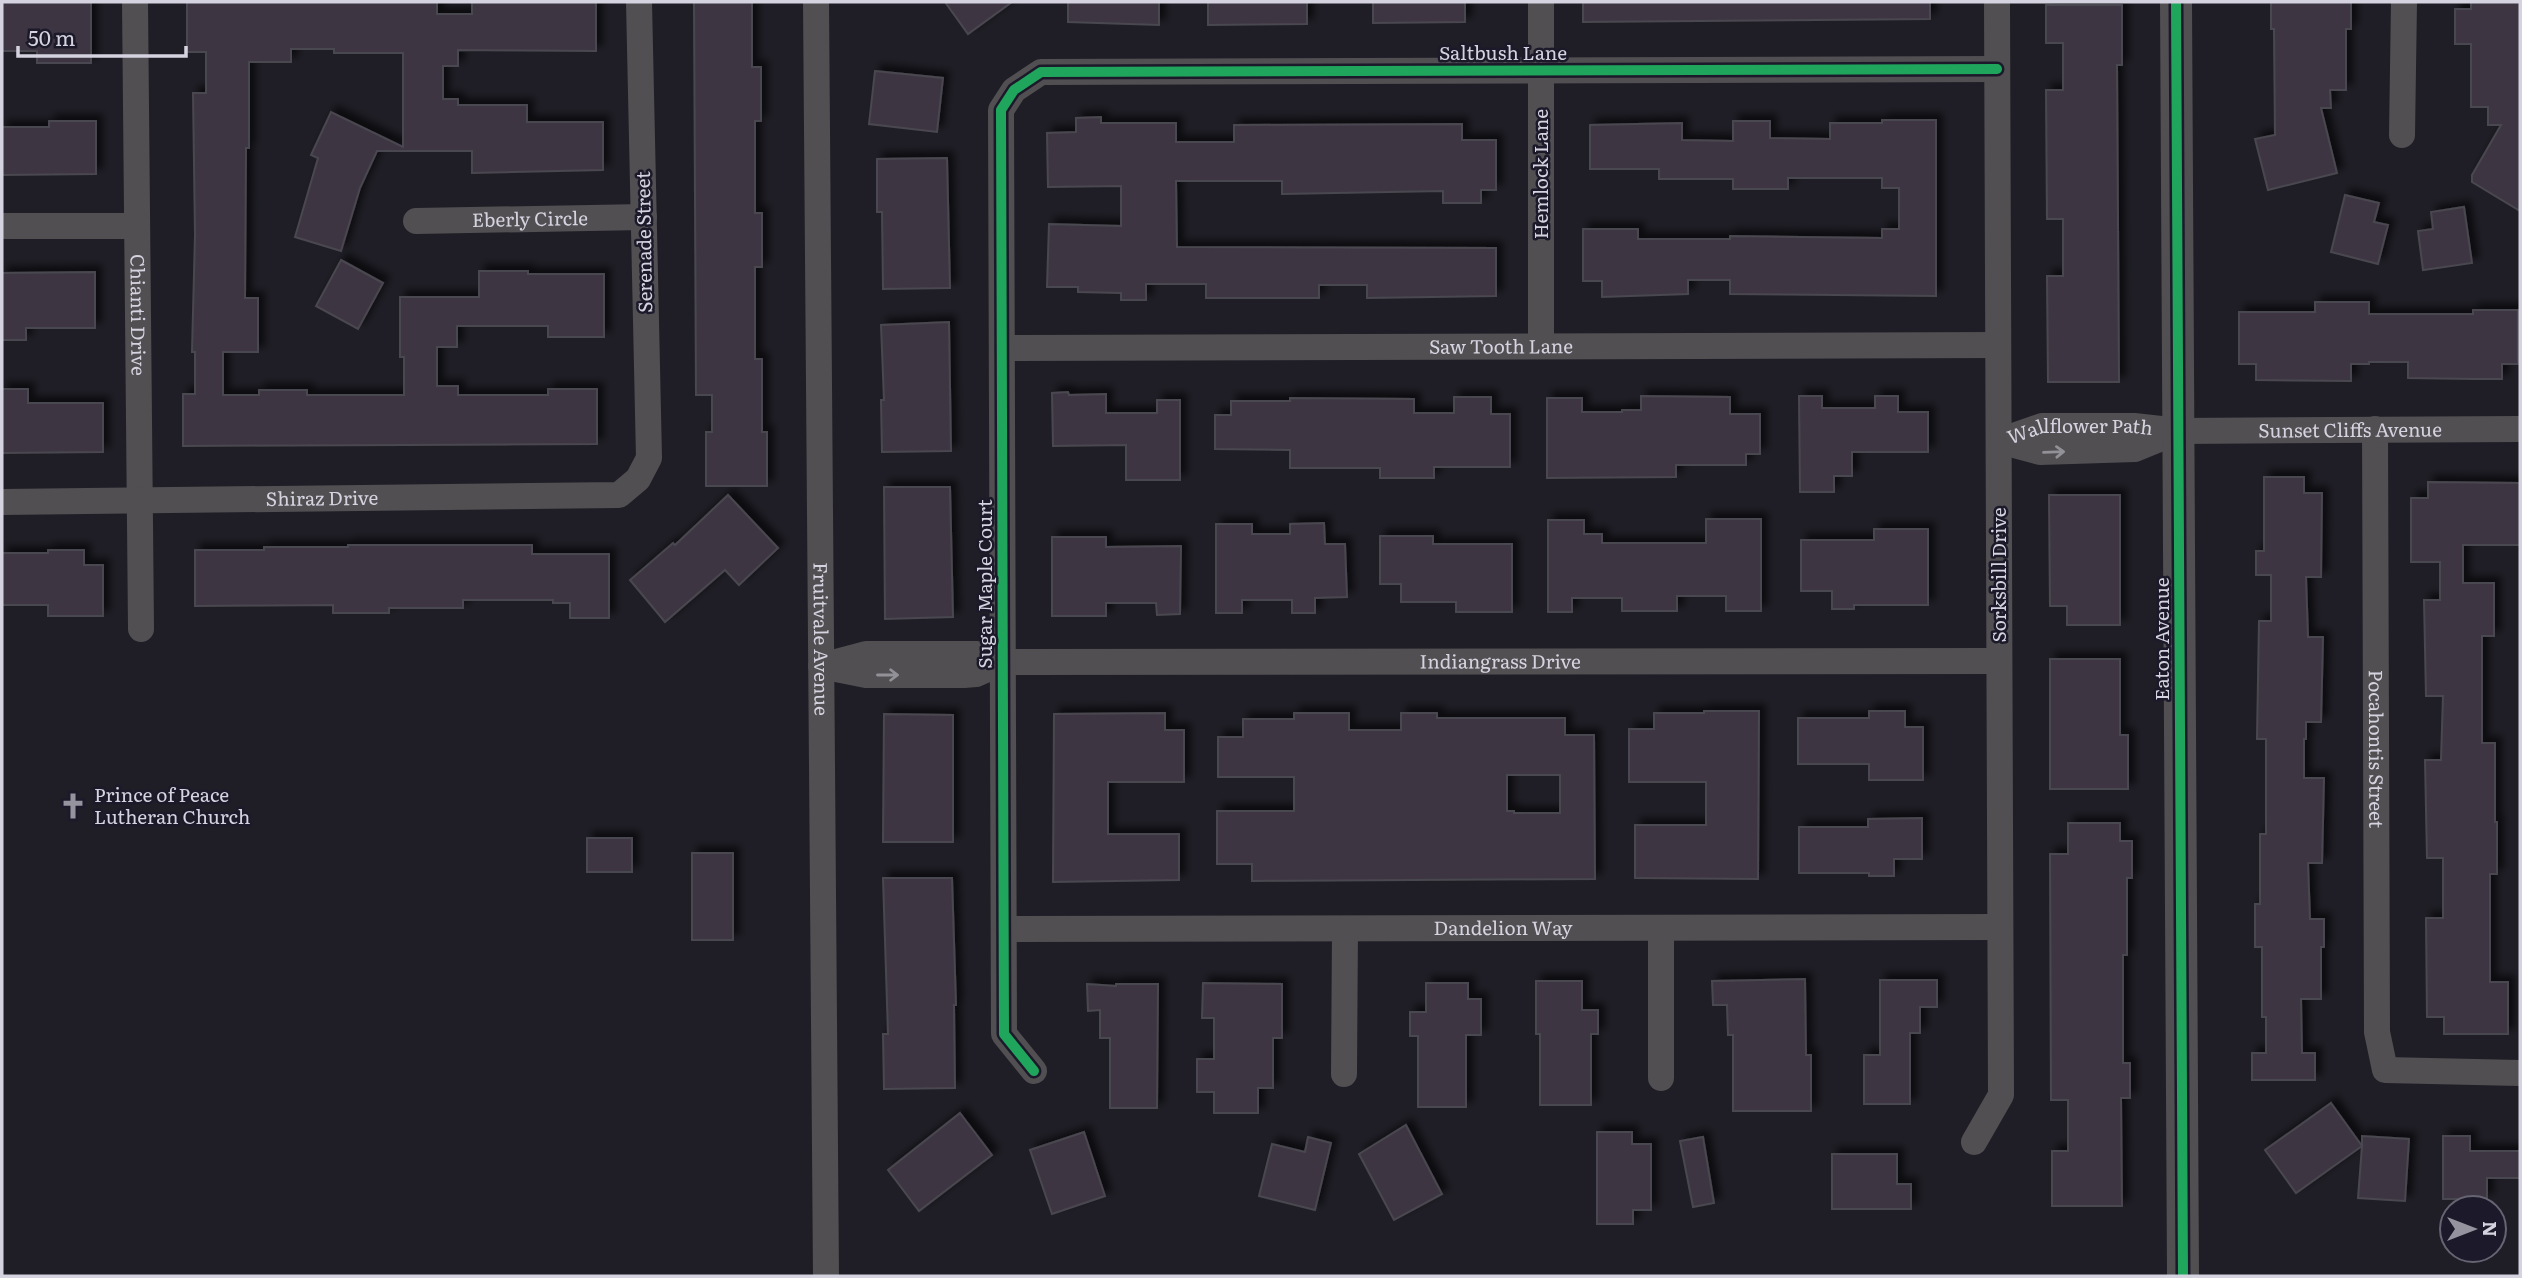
<svg xmlns="http://www.w3.org/2000/svg" width="2522" height="1278" font-family="Literata,serif">
<style>
.building{fill:#3d3642;stroke:#4a474f;stroke-width:2;fill-rule:evenodd;filter:url(#shadow)}
.lines{fill:none;stroke-linecap:round;stroke-linejoin:round}
.minor{stroke:#514f52;stroke-width:26}
.tertiary{stroke:#514f52;stroke-width:32}
.cycleway-casing{stroke:#1c1a2a;stroke-width:15}
.cycleway{stroke:#20a55d;stroke-width:10}
.oneway{stroke:#939198}
.labels{text-anchor:middle;stroke-width:5;stroke-linejoin:round;paint-order:stroke}
.street-label{font-size:19px;fill:#d5d3df;stroke:#1c1a2a}
.poi-label{font-size:19px;fill:#d5d3df;stroke:#1c1a2a;text-anchor:start}
</style>
<defs>
<filter id="shadow"><feDropShadow dx="6" dy="-6" stdDeviation="3.5" flood-color="#0009"/></filter>
</defs>
<rect width="100%" height="100%" fill="#1f1e26"/>
<g class="building">
<polygon points="2,2 91,2 91,63 37,63 37,51 2,51"/>
<polygon points="187,2 437,2 437,14 472,14 472,2 596,2 596,51 458,50 458,66 443,66 443,99 458,99 458,105 527,105 527,122 603,122 603,170 472,173 472,151 377,151 360,188 341,251 295,237 318,158 311,155 331,112 403,147 403,53 334,53 334,49 291,49 291,62 249,62 249,148 246,148 245,298 258,298 258,352 223,352 223,395 259,395 259,390 307,390 307,395 404,395 404,357 400,357 400,297 479,297 479,271 528,271 528,274 604,274 604,337 548,337 548,326 457,326 457,347 437,347 437,386 458,386 458,395 548,395 548,389 597,389 597,444 183,446 183,394 195,394 195,352 192,352 195,235 193,93 206,93 206,52 187,52"/>
<polygon points="694,2 752,2 752,67 761,67 761,121 755,121 755,213 762,213 762,267 755,267 755,359 762,359 762,432 767,432 767,486 706,486 706,432 712,432 712,395 696,395"/>
<polygon points="945,2 1012,2 968,34"/>
<polygon points="1068,2 1159,2 1159,25 1068,22"/>
<polygon points="1208,2 1307,2 1307,24 1208,25"/>
<polygon points="1373,2 1465,2 1465,22 1373,23"/>
<polygon points="1583,2 1930,2 1930,19 1583,22"/>
<polygon points="2271,2 2351,2 2351,29 2346,29 2346,90 2330,90 2331,108 2321,108 2337,173 2268,190 2255,139 2275,135 2274,29 2271,29"/>
<polygon points="2471,2 2520,2 2520,211 2472,182 2472,175 2501,125 2488,125 2488,107 2471,107 2471,44 2455,44 2455,9 2471,9"/>
<polygon points="2046,5 2122,5 2122,65 2117,65 2119,382 2048,382 2047,276 2063,276 2063,219 2047,219 2046,90 2063,90 2063,43 2046,43"/>
<polygon points="875,71 943,78 937,132 869,124"/>
<polygon points="1101,117 1101,123 1176,123 1176,142 1234,142 1234,125 1462,124 1462,140 1496,140 1496,190 1481,190 1481,203 1443,203 1443,191 1282,194 1282,181 1176,181 1177,247 1496,248 1496,296 1367,298 1367,285 1319,285 1319,298 1206,298 1206,284 1146,284 1146,300 1121,300 1121,293 1078,292 1078,287 1047,287 1049,224 1121,226 1121,186 1048,187 1047,133 1076,132 1076,118"/>
<polygon points="1882,120 1936,120 1936,296 1730,294 1730,280 1688,280 1688,294 1602,297 1602,281 1583,281 1583,229 1638,229 1638,239 1730,239 1730,236 1882,238 1882,229 1899,229 1899,188 1882,188 1882,178 1788,178 1788,189 1733,189 1733,179 1659,179 1659,169 1590,169 1590,125 1682,123 1682,140 1733,141 1733,121 1770,121 1770,138 1830,139 1830,123 1882,123"/>
<polygon points="49,121 96,121 96,174 2,175 2,127 49,127"/>
<polygon points="947,158 950,288 883,289 882,212 877,212 877,159"/>
<polygon points="2345,195 2379,203 2374,222 2388,225 2378,264 2331,252"/>
<polygon points="2464,207 2472,263 2423,270 2418,231 2433,229 2431,212"/>
<polygon points="341,260 383,283 358,329 316,306"/>
<polygon points="95,272 95,328 26,328 26,340 2,340 2,273"/>
<polygon points="2315,302 2369,302 2369,314 2473,314 2473,310 2518,310 2518,364 2502,364 2502,379 2473,379 2408,378 2408,362 2369,362 2369,364 2351,364 2351,381 2256,380 2256,364 2239,364 2239,312 2315,312"/>
<polygon points="949,322 951,451 882,452 881,400 884,400 881,325"/>
<polygon points="2,389 28,389 28,403 103,403 103,452 2,453"/>
<polygon points="1068,392 1069,395 1106,394 1106,413 1157,413 1157,400 1180,400 1180,480 1126,480 1126,445 1053,446 1052,393"/>
<polygon points="1641,396 1730,397 1730,414 1760,414 1760,454 1746,454 1746,465 1676,465 1676,477 1547,478 1547,398 1582,398 1582,412 1622,412 1622,410 1641,410"/>
<polygon points="1799,396 1822,396 1822,408 1875,408 1875,396 1898,396 1898,412 1928,412 1928,452 1852,452 1852,476 1834,476 1834,492 1800,492"/>
<polygon points="1454,397 1491,397 1491,414 1510,414 1510,467 1434,467 1434,478 1380,478 1380,468 1290,468 1290,450 1215,449 1215,415 1231,415 1231,401 1290,401 1290,398 1414,399 1414,413 1454,413"/>
<polygon points="2264,477 2304,477 2304,493 2322,493 2321,577 2306,577 2308,637 2323,637 2321,722 2306,722 2306,739 2304,739 2304,778 2324,778 2322,863 2308,863 2310,919 2324,919 2324,947 2321,947 2321,999 2301,999 2302,1053 2315,1053 2315,1080 2252,1080 2252,1053 2266,1053 2266,1017 2262,1017 2262,947 2255,947 2255,904 2260,904 2260,834 2266,834 2266,739 2257,739 2259,621 2271,621 2271,575 2256,575 2256,551 2264,551"/>
<polygon points="2428,482 2520,483 2520,545 2463,545 2463,583 2494,583 2494,636 2482,636 2482,743 2495,743 2495,822 2497,822 2497,874 2490,874 2490,982 2508,982 2508,1034 2444,1034 2444,1017 2427,1017 2426,918 2443,918 2443,858 2427,858 2425,760 2441,760 2443,696 2426,696 2424,600 2440,600 2440,562 2411,562 2411,498 2428,498"/>
<polygon points="884,487 950,487 953,617 885,619"/>
<polygon points="728,495 778,548 739,585 725,570 665,622 630,580 673,543 675,545"/>
<polygon points="2049,495 2120,495 2120,625 2067,625 2067,606 2050,606"/>
<polygon points="1706,519 1761,519 1761,611 1726,611 1726,596 1677,596 1677,611 1622,611 1622,598 1572,598 1572,612 1548,612 1548,520 1584,520 1584,534 1602,534 1602,543 1706,543"/>
<polygon points="1324,523 1325,544 1345,544 1347,597 1315,598 1315,613 1292,613 1292,600 1242,600 1242,613 1216,613 1216,524 1252,524 1252,534 1290,534 1290,524"/>
<polygon points="1874,529 1928,529 1928,605 1854,605 1854,609 1832,609 1832,591 1801,591 1801,540 1874,540"/>
<polygon points="1380,536 1433,536 1433,544 1512,544 1512,612 1456,612 1456,602 1401,602 1401,584 1380,584"/>
<polygon points="1052,537 1106,537 1106,547 1181,546 1180,614 1157,615 1156,603 1106,603 1106,616 1052,616"/>
<polygon points="348,545 532,545 532,554 609,554 609,618 570,618 570,603 553,603 553,600 463,600 463,608 389,608 389,613 333,613 333,605 195,606 195,550 264,550 264,547 348,547"/>
<polygon points="48,550 84,550 84,565 103,565 103,616 48,616 48,605 2,605 2,553 48,553"/>
<polygon points="2050,659 2120,659 2120,735 2128,735 2128,789 2050,789"/>
<polygon points="1704,711 1759,711 1758,879 1635,878 1635,825 1706,825 1706,782 1629,782 1629,729 1654,729 1654,713 1704,713"/>
<polygon points="1869,711 1905,711 1905,727 1923,727 1923,780 1869,780 1869,764 1798,764 1798,718 1869,718"/>
<polygon points="1165,713 1165,730 1184,730 1184,782 1108,782 1108,834 1179,834 1179,880 1053,882 1054,714"/>
<path d="M1294,713H1349V730H1401V713H1437V718H1565V735H1594L1595,879L1252,881V864H1217V811H1294V777H1218V737H1243V719H1294ZM1507,775H1560V813H1514V811H1507Z"/>
<polygon points="884,714 953,715 953,842 883,842"/>
<polygon points="1922,818 1922,859 1894,859 1894,876 1869,876 1869,873 1799,873 1799,827 1868,827 1868,819"/>
<polygon points="2068,823 2120,823 2120,841 2132,841 2132,878 2127,878 2127,955 2123,955 2123,1063 2130,1063 2130,1098 2121,1098 2122,1206 2052,1206 2052,1151 2068,1151 2068,1100 2051,1100 2050,854 2068,854"/>
<rect x="587" y="838" width="45" height="34"/>
<rect x="692" y="853" width="41" height="87"/>
<polygon points="883,878 952,878 956,1005 954,1005 955,1088 884,1089 883,1034 888,1034"/>
<polygon points="1805,979 1806,1055 1811,1055 1811,1111 1733,1111 1733,1035 1728,1035 1727,1005 1713,1005 1712,981"/>
<polygon points="1880,980 1937,980 1937,1007 1920,1007 1920,1033 1910,1033 1910,1104 1864,1104 1864,1055 1880,1055"/>
<polygon points="1536,981 1582,981 1582,1010 1598,1010 1598,1034 1591,1034 1591,1105 1540,1105 1540,1034 1536,1034"/>
<polygon points="1203,983 1282,984 1282,1038 1273,1038 1273,1088 1258,1088 1258,1113 1214,1113 1214,1092 1197,1092 1197,1059 1214,1059 1214,1018 1202,1018"/>
<polygon points="1426,983 1468,983 1468,999 1481,999 1481,1035 1466,1035 1466,1107 1418,1107 1418,1036 1410,1036 1410,1012 1426,1012"/>
<polygon points="1087,984 1116,986 1116,984 1158,984 1157,1108 1110,1108 1110,1038 1100,1038 1100,1010 1088,1011"/>
<polygon points="2331,1103 2362,1146 2362,1136 2409,1139 2405,1201 2358,1198 2362,1146 2296,1193 2265,1150"/>
<polygon points="960,1113 992,1155 919,1211 888,1170"/>
<polygon points="1406,1125 1442,1194 1394,1220 1359,1154"/>
<polygon points="1084,1132 1105,1196 1052,1214 1030,1150"/>
<polygon points="1597,1132 1632,1132 1632,1144 1651,1144 1651,1210 1633,1210 1633,1224 1597,1224"/>
<polygon points="2443,1136 2470,1136 2470,1151 2520,1151 2520,1178 2487,1178 2487,1199 2443,1199"/>
<polygon points="1308,1137 1331,1143 1315,1210 1259,1196 1272,1144 1305,1152"/>
<polygon points="1703,1137 1714,1203 1693,1207 1680,1141"/>
<polygon points="1832,1154 1897,1154 1897,1184 1911,1184 1911,1209 1832,1209"/>
</g>
<g class="lines">
<g class="minor">
<path id="s1" d="M135,2L141,629"/>
<path id="s2" d="M816,2L826,1276"/>
<polyline points="1541,2 1541,346"/>
<polyline points="2402,135 2404,2"/>
<path id="s3" d="M416,221L644,217"/>
<polyline points="2,226 137,226"/>
<path id="s4" d="M1002,348L1998,345"/>
<path id="s5" d="M2375,429L2377,1032L2385,1070L2520,1073"/>
<path id="s6" d="M2179,431L2135,449L2040,452L1999,441L2042,426H2134L2179,431L2520,429"/>
<path id="s7" d="M2,502L619,495L638,479L649,458L639,2"/>
<path id="s8" d="M821,666L866,654H977L1003,662L1999,661"/>
<polyline points="826,667 866,675 964,675 976,674 1003,662"/>
<polyline points="1661,928 1661,1078"/>
<path id="s9" d="M1004,929L2000,927"/>
<polyline points="1034,1071 1004,1034 1001,110 1014,90 1041,72 1997,69"/>
<polyline points="1344,1074 1345,929"/>
<polyline points="1974,1142 2001,1095 1997,2"/>
</g>
<polyline class="tertiary" points="2176,2 2183,1276"/>
<g class="cycleway-casing">
<g id="cycleway">
<polyline points="2176,2 2183,1276"/>
<polyline points="1034,1071 1004,1034 1001,110 1014,90 1041,72 1997,69"/>
</g>
</g>
<use href="#cycleway" class="cycleway"/>
</g>
<defs><path id="oneway-shaft" d="M-6 0H5M1.5-3L5.5 0L1.5 3" fill="none" stroke-width="1.6" stroke-linecap="round" stroke-linejoin="round" transform="scale(1.75)"/></defs>
<g class="oneway">
<use href="#oneway-shaft" transform="translate(2054 452) rotate(-2)"/>
<use href="#oneway-shaft" transform="translate(888 675)"/>
</g>
<defs>
<g id="church-bare" transform="scale(2.1)"><path d="M-1.2-6h2.4v3.5h3.3v2.4h-3.3V6h-2.4V-.1h-3.3v-2.4h3.3Z" fill="#95949e" stroke="#1c1a2a" stroke-width="2.5" paint-order="stroke"/></g>
</defs>
<g fill-rule="evenodd">
<use href="#church-bare" x="73" y="806"/>
</g>
<g class="labels">
<g class="street-label">
<text x="1503" y="60">Saltbush Lane</text>
<text transform="translate(1541 174) rotate(-90)" y="7">Hemlock Lane</text>
<text dy="7" stroke="none"><textPath href="#s3" startOffset="114">Eberly Circle</textPath></text>
<text transform="translate(644 242) rotate(-91)" y="7">Serenade Street</text>
<text dy="7" stroke="none"><textPath href="#s1" startOffset="313">Chianti Drive</textPath></text>
<text dy="7" stroke="none"><textPath href="#s4" startOffset="499">Saw Tooth Lane</textPath></text>
<text dy="7" stroke="none"><textPath href="#s6" startOffset="539">Sunset Cliffs Avenue</textPath></text>
<text dy="7" stroke="none"><textPath href="#s6" startOffset="268">Wallflower Path</textPath></text>
<text dy="7" stroke="none"><textPath href="#s7" startOffset="320">Shiraz Drive</textPath></text>
<text transform="translate(1999 575) rotate(-90)" y="7">Sorksbill Drive</text>
<text transform="translate(985 584) rotate(-90)" y="7">Sugar Maple Court</text>
<text dy="7" stroke="none"><textPath href="#s2" startOffset="637">Fruitvale Avenue</textPath></text>
<text transform="translate(2162 639) rotate(-90)" y="7">Eaton Avenue</text>
<text dy="7" stroke="none"><textPath href="#s8" startOffset="682">Indiangrass Drive</textPath></text>
<text dy="7" stroke="none"><textPath href="#s5" startOffset="320">Pocahontis Street</textPath></text>
<text dy="7" stroke="none"><textPath href="#s9" startOffset="499">Dandelion Way</textPath></text>
</g>
<g class="poi-label">
<text x="94" y="802">Prince of Peace<tspan x="94" dy="22">Lutheran Church</tspan></text>
</g>
</g>
<rect width="2522" height="1278" fill="none" stroke="#d5d3df" stroke-width="7"/>
<g transform="translate(2473 1229) rotate(90)"><circle r="33" fill="#1c1a2a" stroke="#666472" stroke-width="2"/>
<path d="M0-5L12 26L0 18L-12 26Z" fill="#95949e"/>
<text y="-10" font-size="19" font-weight="bold" text-anchor="middle" fill="#d5d3df">N</text>
</g>
<path d="M18 46v10h168v-10" fill="none" stroke="#d5d3df" stroke-width="3.5"/>
<text x="28" y="46" font-size="21" fill="#d5d3df" stroke="#1c1a2a" stroke-width="5" paint-order="stroke">50 m</text>
</svg>
